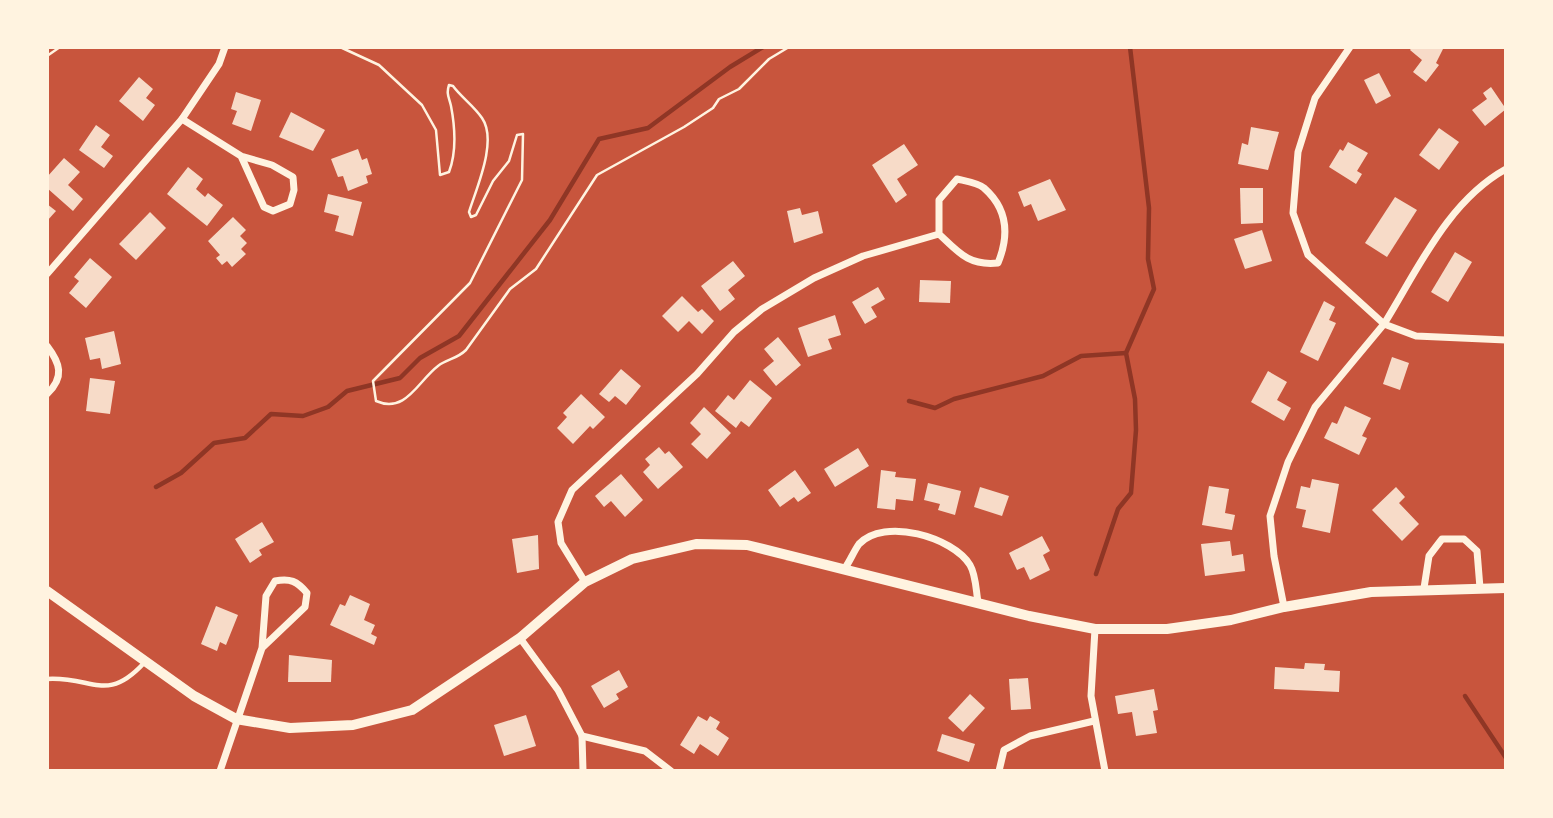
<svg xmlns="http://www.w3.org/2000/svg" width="1553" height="818" font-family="'Noto Sans',sans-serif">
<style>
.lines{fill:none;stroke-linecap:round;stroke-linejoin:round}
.stream{stroke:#8f3625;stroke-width:4.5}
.building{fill:#f7dbc8}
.path{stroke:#fff3e0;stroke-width:2.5}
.service{stroke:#fff3e0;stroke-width:4.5}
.minor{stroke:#fff3e0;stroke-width:7}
.tertiary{stroke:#fff3e0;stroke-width:10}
</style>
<rect width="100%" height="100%" fill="#c8553d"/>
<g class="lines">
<g class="stream">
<polyline points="909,401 935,408 954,399 1043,376 1081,356 1126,353"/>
<polyline points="156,487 181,473 214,443 245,438 271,414 303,416 328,407 347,391 400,378 420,358 459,336 550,220 599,139 648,128 730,67 763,47"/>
<polyline points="1096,574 1118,509 1131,493 1136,430 1135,399 1126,353 1154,289 1148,259 1149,208 1130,47"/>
<polyline points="1465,696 1506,758"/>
</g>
</g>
<g class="building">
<polygon points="1412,47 1444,47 1436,63 1439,65 1426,82 1413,72 1422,60 1410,50"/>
<polygon points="1379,73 1391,96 1376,104 1364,80"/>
<polygon points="139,77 153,89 146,98 155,105 143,121 119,101"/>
<polygon points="1491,87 1506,109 1485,126 1472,110 1487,99 1483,93"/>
<polygon points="236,92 261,100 251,131 232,124 237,111 231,109"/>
<polygon points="291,112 325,130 313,151 279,137"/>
<polygon points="96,125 110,135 101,147 113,156 104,168 79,150"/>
<polygon points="1251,127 1279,132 1268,170 1238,164 1242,143 1248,145"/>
<polygon points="1439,128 1459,142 1439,170 1419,155"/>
<polygon points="1348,142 1368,153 1357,171 1362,174 1356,184 1329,167 1340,149 1343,151"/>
<polygon points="904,144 918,165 897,179 907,195 896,203 872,165"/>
<polygon points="358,149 362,160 367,158 372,174 366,176 368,183 348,191 343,176 338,177 331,159"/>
<polygon points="64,158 80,172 68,185 83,199 73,211 47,188 47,177"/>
<polygon points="188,167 203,179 196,189 205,197 208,193 223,205 207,226 167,194"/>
<polygon points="1050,179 1066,210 1038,221 1031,204 1024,207 1018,192"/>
<polygon points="1240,188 1263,188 1263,223 1241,224"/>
<polygon points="328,194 362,202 353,236 335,231 339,216 324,212"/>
<polygon points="1395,197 1417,210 1387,257 1365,243"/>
<polygon points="47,204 56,211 47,221"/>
<polygon points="800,208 802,215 818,211 823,233 794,243 787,211"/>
<polygon points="150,212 166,228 136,260 119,244"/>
<polygon points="233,217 246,230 240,236 247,243 241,249 246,254 232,267 227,261 222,265 216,258 220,255 208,241"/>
<polygon points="1262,230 1272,261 1245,269 1234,239"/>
<polygon points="1455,252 1472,262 1448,302 1431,292"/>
<polygon points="90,258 112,277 86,308 69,293 79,281 74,277"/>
<polygon points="733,261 745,276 728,290 735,299 720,311 701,286"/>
<polygon points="920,280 951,281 950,303 919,302"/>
<polygon points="878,287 885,299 871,307 877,317 865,324 852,302"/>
<polygon points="682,296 698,312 702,309 714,321 702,334 689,321 678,332 662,316"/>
<polygon points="1324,301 1335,307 1329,320 1336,323 1318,361 1300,352"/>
<polygon points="835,315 841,335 828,339 832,349 808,357 798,328"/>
<polygon points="114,331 121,364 102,369 100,358 90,360 85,338"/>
<polygon points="778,337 801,365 776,386 763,370 774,361 764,349"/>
<polygon points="1392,357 1409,363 1400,390 1383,384"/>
<polygon points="621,369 641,386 626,405 615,396 609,402 599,394"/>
<polygon points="1268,371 1287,382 1277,400 1291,408 1284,421 1251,402"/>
<polygon points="90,378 115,381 110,414 86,411"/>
<polygon points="750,380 772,398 749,427 741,421 736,428 715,411 728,395 734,400"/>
<polygon points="581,394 605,417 593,429 590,426 573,444 557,428 567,417 563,413"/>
<polygon points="1345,406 1371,418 1362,436 1367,438 1359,455 1324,438 1332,422 1337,424"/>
<polygon points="704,407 731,433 707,459 691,444 701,434 690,423"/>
<polygon points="659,447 665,454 669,451 683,467 658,489 643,472 650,465 645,459"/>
<polygon points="858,448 869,466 835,487 824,469"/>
<polygon points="795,470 811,493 798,502 794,497 780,507 768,490"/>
<polygon points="881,470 896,472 895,477 916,479 913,501 896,499 895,510 877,508"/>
<polygon points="621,474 643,500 625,517 611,501 604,507 595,496"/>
<polygon points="1312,479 1339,484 1330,533 1302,527 1306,510 1296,508 1301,486 1310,488"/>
<polygon points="928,483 961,491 955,515 938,510 940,504 924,500"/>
<polygon points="1209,486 1229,489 1225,513 1235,515 1232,530 1202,525"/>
<polygon points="980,487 1009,496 1002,516 974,507"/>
<polygon points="1396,487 1405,497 1399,503 1419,524 1402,541 1372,510"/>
<polygon points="262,522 274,542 259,550 262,555 250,563 235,539"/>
<polygon points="538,535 539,569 517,573 512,539"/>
<polygon points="1042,536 1050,551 1043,555 1050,570 1030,580 1024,567 1017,570 1009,553"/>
<polygon points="1230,541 1232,556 1243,554 1245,571 1205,576 1201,544"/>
<polygon points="350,595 370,604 364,620 375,625 371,634 377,637 374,645 330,625 340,604 345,606"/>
<polygon points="216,606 238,615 226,645 220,642 217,651 201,644"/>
<polygon points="289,655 332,660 331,682 288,682"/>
<polygon points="1305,663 1325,664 1324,670 1340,671 1339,692 1274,689 1275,667 1304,669"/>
<polygon points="619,670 628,687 616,694 619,699 604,708 591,686"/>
<polygon points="1028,678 1031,709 1011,710 1009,679"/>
<polygon points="1154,689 1158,710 1153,711 1157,733 1136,736 1132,712 1118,714 1115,696"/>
<polygon points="970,694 985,708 963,732 948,718"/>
<polygon points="526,715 536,746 504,756 494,725"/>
<polygon points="698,716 707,721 710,716 720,722 716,729 729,738 718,756 700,744 694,754 680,745"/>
<polygon points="942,734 975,744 969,762 937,751"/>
</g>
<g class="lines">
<g class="path">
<path d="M340,47L379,65L422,105L436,130L440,175L449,172C457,151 455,127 451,106C449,97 446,94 449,85L453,86C461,97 474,106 482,118C498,141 476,189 469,212L471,217L476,215L493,181L509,161L517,135L523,134L522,180L470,283L373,381L376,401C406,414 418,381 438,366C447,359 457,359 466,350L510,289L536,269L597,175L684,127L713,108L719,99L739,89L769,59L789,47"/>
<polyline points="47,56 60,47"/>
</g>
<path class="service" d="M47,679C93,676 106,704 144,663"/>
<g class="minor">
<path d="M1350,47L1315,98L1298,152L1293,213L1308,255L1384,324C1418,269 1448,201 1506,169"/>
<polyline points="182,119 241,156 264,207 273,211 290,204 294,190 293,177 272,165 241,156"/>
<polyline points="47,274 182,119 219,64 225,47"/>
<path d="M47,346C60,363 65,377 47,394"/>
<path d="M845,568C850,561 854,551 859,544C884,517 953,537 970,565C976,575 976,591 978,602"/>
<path d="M585,582L561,543L558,522L572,490L697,374L734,332L762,309L814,278L863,256L939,234C959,253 969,266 998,263C1009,236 1008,209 984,188C978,183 965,181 957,179L939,200V234"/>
<polyline points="1424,588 1429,556 1442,539 1464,539 1477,551 1480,588"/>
<polyline points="1284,607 1274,556 1270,516 1288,462 1315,407 1384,324 1416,336 1506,340"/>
<polyline points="1095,629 1091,696 1105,771"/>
<polyline points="520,638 558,690 582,736 583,771"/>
<polyline points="582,736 645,751 671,771"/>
<path d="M220,771L262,648L305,607L307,593C297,581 290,578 275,581L266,596L262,648"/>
<polyline points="999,771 1004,750 1030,736 1094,721"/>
</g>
<polyline class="tertiary" points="47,591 194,696 236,719 290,728 353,725 412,710 520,638 585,582 632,559 696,544 747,545 1029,616 1095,629 1167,629 1231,620 1284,607 1371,592 1506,588"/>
</g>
<rect width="1553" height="818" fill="none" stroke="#fff3e0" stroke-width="98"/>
</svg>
